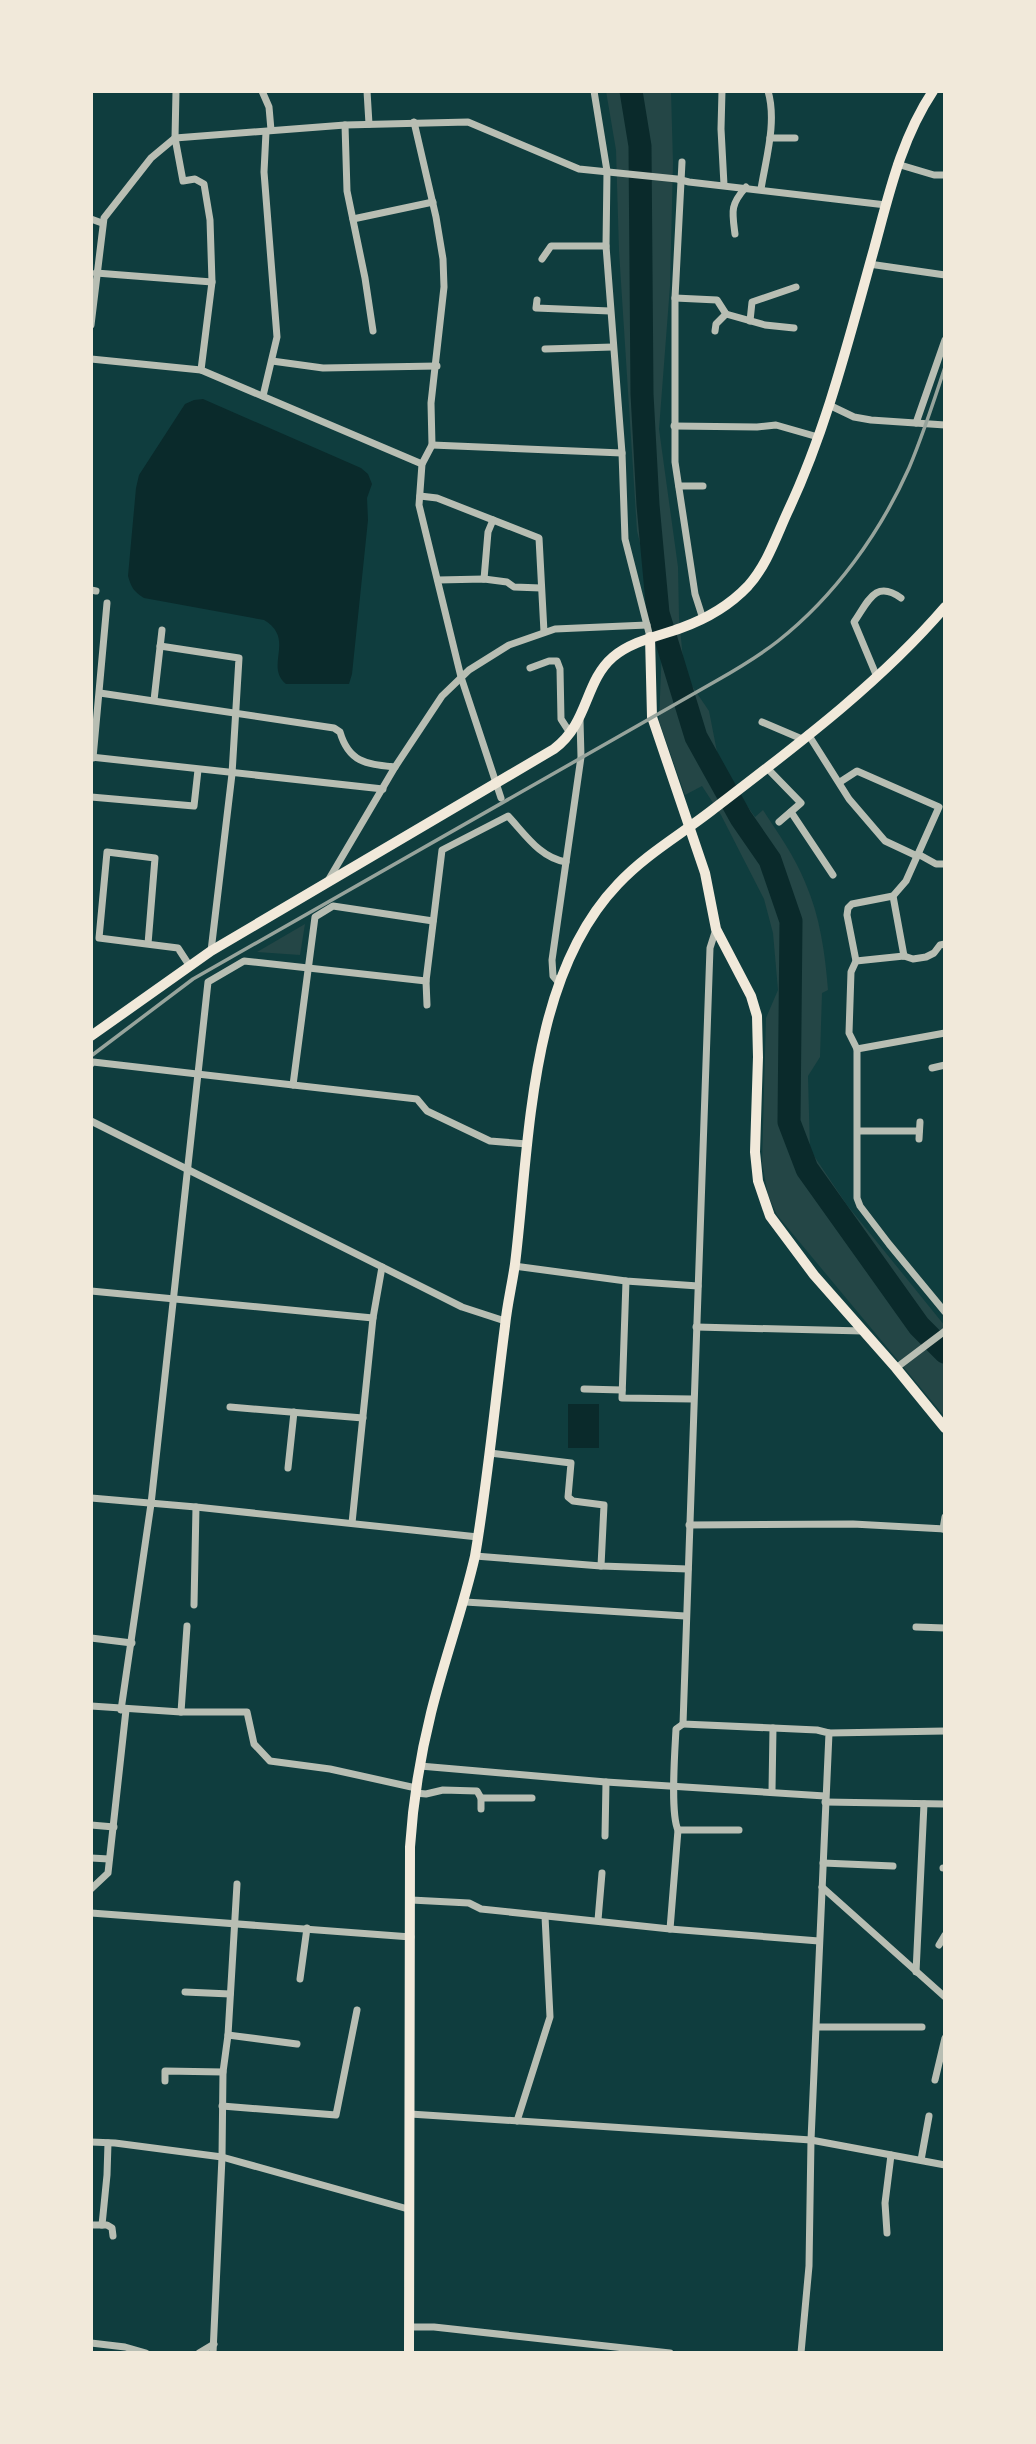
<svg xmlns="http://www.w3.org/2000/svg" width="1036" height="2444" font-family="Rubik,sans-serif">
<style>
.green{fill:#244646}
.water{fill:#0a2a2b}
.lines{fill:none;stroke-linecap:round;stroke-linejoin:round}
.river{stroke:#0a2a2b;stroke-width:23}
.minor{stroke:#b8beb3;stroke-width:7}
.secondary{stroke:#f1e9da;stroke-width:10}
.rail{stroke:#97a49c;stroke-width:3.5}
</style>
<rect width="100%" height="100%" fill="#0f3d3e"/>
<g class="green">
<path d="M606,91H671L673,163L670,286L659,429L678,567L679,618L683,659L690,683L709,711L720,767L755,817L763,810C778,833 795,857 805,882C820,916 825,953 828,990L822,993L820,1057L808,1076L810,1150L847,1205L945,1326V1417L777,1215L768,1195L762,1163L766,1018L778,990L773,933L764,899L721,815L702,786L685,795L659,721L662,647L653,596L637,531L619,251L616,150Z"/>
<polygon points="305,924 300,955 257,952"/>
</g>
<g class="water">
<path d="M203,399L361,468L368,474L372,484L367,498L368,520L352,674L349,684H286C264,666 296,639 264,620L144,598C134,592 131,587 128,576L136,488L139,475L185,404L194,400Z"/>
<rect x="568" y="1404" width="31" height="44"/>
</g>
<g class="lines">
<polyline class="river" points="631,91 640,146 642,394 648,505 658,613 696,737 741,818 770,860 791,921 789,1122 807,1169 919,1326 945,1352"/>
<g class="minor">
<polyline points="176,91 175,138 183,181 195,179 204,184 210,220 212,282 201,370"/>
<polyline points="262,91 269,107 271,130"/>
<polyline points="367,91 369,124"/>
<polyline points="594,91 607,171 606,246 622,453 625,539 650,637"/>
<polyline points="722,91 721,129 724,185"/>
<polyline points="414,122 436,217 443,259 444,287 431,403 432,445 422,464 419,505 461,677 501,798"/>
<polyline points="345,125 347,191 365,278 373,331"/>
<polyline points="770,138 795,138"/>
<polyline points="682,162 675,298 675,462 695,594 703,619"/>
<polyline points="897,164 934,175 945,175"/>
<path d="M761,189C766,158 777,122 768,91"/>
<polyline points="91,219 102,223"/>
<polyline points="353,219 433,202"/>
<path d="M735,234C732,211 730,205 746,187"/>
<polyline points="542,259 551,246 606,246"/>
<polyline points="869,264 945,275"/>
<polyline points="96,273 212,282"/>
<polyline points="675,298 717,300 726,314 765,325 794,328"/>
<polyline points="537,300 536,308 610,311"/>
<polyline points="750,321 752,302 796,287"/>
<polyline points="91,325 104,218 151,158 175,138 345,125 468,122 579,169 677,179 689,182 886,205"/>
<polyline points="715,331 716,324 726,314"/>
<polyline points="545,349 613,347"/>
<polyline points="91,359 201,370 422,464"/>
<polyline points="272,361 323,368 437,366"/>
<polyline points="263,396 277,337 264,172 266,132"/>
<polyline points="829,405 854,417 871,420 945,425"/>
<polyline points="916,423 945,340"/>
<polyline points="674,426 757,427 776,425 818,437"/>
<polyline points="432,445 622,453"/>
<polyline points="679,486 703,486"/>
<polyline points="420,496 437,498 539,538 544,632"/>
<polyline points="484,579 488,532 493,520"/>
<polyline points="438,580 484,579 507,582 514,587 541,588"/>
<polyline points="91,590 96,591"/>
<polyline points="160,646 239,658 232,774 211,951"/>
<polyline points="530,668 549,661 557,661 560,669 561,719 570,733"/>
<path d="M877,677L854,622C868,602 875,579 901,598"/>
<path d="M100,693L334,728L340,732C349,763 367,764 395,767"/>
<polyline points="154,700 162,630"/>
<polyline points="762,722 802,739"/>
<polyline points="808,734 849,799 885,841 917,856"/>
<polyline points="91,757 383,789"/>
<polyline points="93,758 107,603"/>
<polyline points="767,768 801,803 779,822"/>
<polyline points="840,782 857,771 939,807 906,881 893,896 852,904 848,908 847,915 856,961 851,972 849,1033 857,1049 857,1198 860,1206 889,1244 945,1312"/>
<polyline points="91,797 194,806 198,770"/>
<polyline points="791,812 833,875"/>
<polyline points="918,854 936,864 945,864"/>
<polyline points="329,879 395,767 442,696 469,670 509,645 555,629 647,625"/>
<polyline points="893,896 904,956"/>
<polyline points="716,929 710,948 683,1724 817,1730 829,1733 811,2140 809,2266 801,2353"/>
<polyline points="148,944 155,858 107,852 99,938 178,948 189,965"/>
<polyline points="856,961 904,956 913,959 926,957 934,953 940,945 945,944"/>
<polyline points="426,981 427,1005"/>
<polyline points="559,983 553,976 552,960 581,757 580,720"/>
<polyline points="857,1049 945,1033"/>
<polyline points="91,1064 93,1062 293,1085 315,917 333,906 433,921"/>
<polyline points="932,1068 945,1065"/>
<polyline points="293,1085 417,1099 427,1111 490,1141 527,1144"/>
<polyline points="91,1121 462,1307 505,1321"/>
<polyline points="858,1131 919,1131"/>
<polyline points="919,1139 920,1122"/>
<polyline points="514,1266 626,1281 698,1286"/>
<polyline points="626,1281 622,1398 693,1399"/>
<polyline points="91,1291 373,1318"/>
<polyline points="696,1327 863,1331"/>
<polyline points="896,1368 945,1331"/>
<polyline points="584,1389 622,1390"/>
<polyline points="230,1407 363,1418"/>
<polyline points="490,1453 571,1463 568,1497 573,1501 604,1505 601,1566 688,1569"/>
<polyline points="288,1468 294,1412"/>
<polyline points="91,1498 196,1507 478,1537"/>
<polyline points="352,1523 373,1318 382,1267"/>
<polyline points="689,1525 853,1524 945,1529"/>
<polyline points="943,1529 945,1517"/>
<polyline points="475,1556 601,1566"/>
<polyline points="465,1602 685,1616"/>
<polyline points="194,1605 196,1507"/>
<polyline points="916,1627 945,1628"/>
<polyline points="91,1638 132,1643"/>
<polyline points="91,1706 181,1712 247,1712 254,1744 270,1761 330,1769 416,1788"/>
<path d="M121,1710L151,1504L208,982L244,961L426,981L442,850L508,816C525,834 540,858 566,862"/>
<polyline points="181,1712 187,1626"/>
<polyline points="829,1733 945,1731"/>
<polyline points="420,1766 606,1782 825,1796"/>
<polyline points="772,1791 773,1728"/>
<polyline points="415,1793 426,1794 443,1790 477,1791 481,1798 481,1809"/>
<polyline points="481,1798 532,1798"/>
<polyline points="825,1802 945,1804"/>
<polyline points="91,1825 114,1827"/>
<polyline points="678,1830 739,1830"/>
<polyline points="605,1836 606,1782"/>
<polyline points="91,1858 109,1859"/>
<polyline points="823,1863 893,1866"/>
<polyline points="943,1868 945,1868"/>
<polyline points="822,1887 945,1997"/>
<polyline points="91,1889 108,1873 126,1710"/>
<polyline points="411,1900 469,1903 481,1909 670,1929 819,1941"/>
<polyline points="91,1913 411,1937"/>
<polyline points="598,1920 602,1873"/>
<path d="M670,1929L678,1830C670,1813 675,1750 676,1729L683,1724"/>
<polyline points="939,1945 945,1935"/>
<polyline points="916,1972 924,1804"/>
<polyline points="300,1979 307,1928"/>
<polyline points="185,1992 230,1994"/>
<polyline points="817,2027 922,2027"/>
<polyline points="228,2035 297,2044"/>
<polyline points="935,2080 945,2038"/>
<polyline points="165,2081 165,2071 223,2072"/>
<polyline points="222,2106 336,2115 357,2010"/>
<polyline points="410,2114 811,2140 945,2165"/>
<polyline points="517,2121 550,2017 545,1916"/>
<polyline points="91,2142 115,2143 222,2157 408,2209"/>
<polyline points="921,2160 929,2116"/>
<polyline points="91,2225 107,2225 112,2228 113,2236"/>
<polyline points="102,2225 107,2175 108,2143"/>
<polyline points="887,2233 885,2203 891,2155"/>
<polyline points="409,2327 434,2327 670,2353"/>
<polyline points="91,2343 125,2347 146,2353"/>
<polyline points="199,2353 214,2344"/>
<polyline points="213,2353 222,2157 223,2072 228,2035 237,1884"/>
</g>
<g class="secondary">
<polyline points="650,637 652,717 705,873 716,929 751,996 757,1016 758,1057 755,1152 758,1181 770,1216 814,1275 896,1368 945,1428"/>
<path d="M91,1036L211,951L554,749C589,723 584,682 613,657C632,641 659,636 681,628C706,619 730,605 748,586C767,565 776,537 788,511C827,428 849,338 874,249C889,194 901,139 933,91"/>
<path d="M409,2353L410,1847C413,1802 420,1757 431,1713C444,1660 463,1609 475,1556C488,1479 495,1402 505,1326C507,1305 512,1285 515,1264C530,1142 528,978 618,884C645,855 680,835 711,811C793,748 878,685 945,607"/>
</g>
<path class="rail" d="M91,1056L193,979L716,681C737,669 759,656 778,641C835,596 880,533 909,468C923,435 934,401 945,367"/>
</g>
<rect width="1036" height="2444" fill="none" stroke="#f1e9da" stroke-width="186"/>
</svg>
